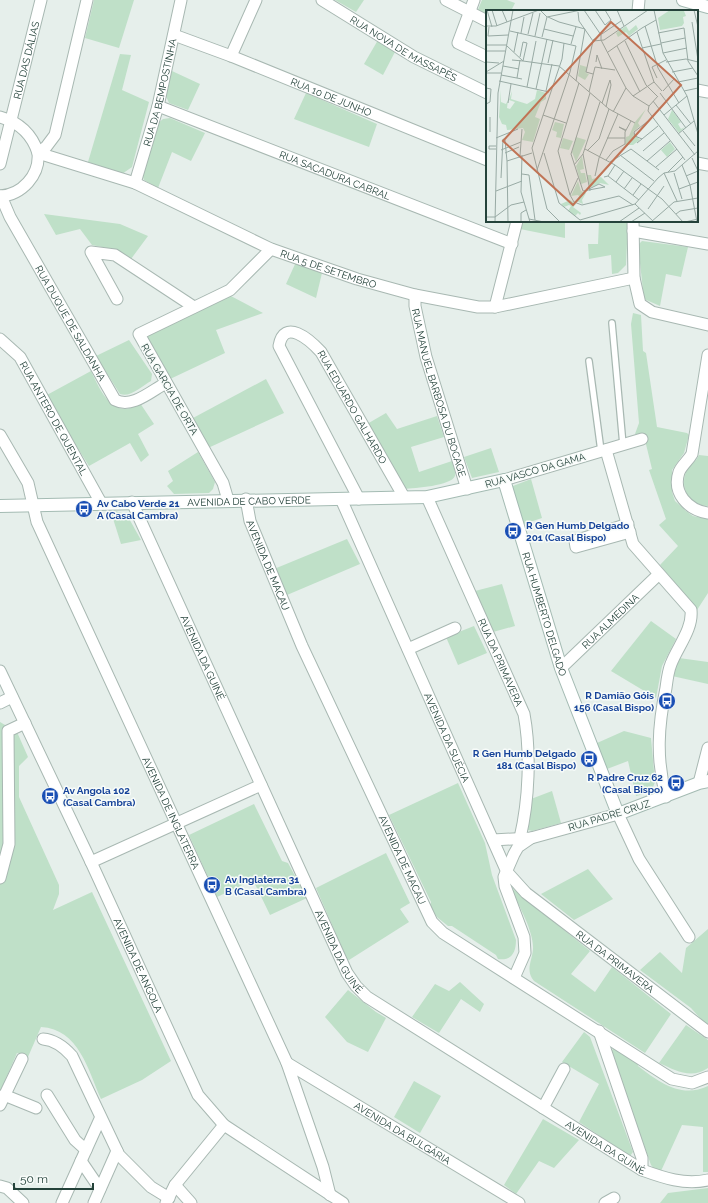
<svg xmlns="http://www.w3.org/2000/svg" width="708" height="1203" font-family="Raleway,sans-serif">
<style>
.green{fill:#bfe0c8}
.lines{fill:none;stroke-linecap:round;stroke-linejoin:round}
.lane-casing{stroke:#a8b8b2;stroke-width:8}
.street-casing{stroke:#a8b8b2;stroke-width:13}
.secondary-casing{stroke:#a4bbb3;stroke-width:14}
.lane{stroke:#fff;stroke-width:5.5}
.street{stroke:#fff;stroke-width:11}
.secondary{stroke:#fff;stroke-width:12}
.labels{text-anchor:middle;stroke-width:3;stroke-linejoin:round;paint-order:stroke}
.street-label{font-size:10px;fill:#24423a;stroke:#f7fbf9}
.transit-label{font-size:10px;font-weight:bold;fill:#164399;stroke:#f7fbf9;text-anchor:start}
.inset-road{fill:none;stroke:#98aaa4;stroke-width:1}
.view{fill:#c07456;fill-opacity:0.15;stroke:#c07456;stroke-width:2}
.inset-edge{fill:none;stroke:#24423a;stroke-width:2}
</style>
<rect width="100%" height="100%" fill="#e6efeb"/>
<g class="green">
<polygon points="94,0 134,0 119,48 85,38"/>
<polygon points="335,0 364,0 356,12"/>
<polygon points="482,0 507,0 515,3 511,11 487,11 487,16 477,12"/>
<polygon points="378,40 396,50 383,75 364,64"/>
<polygon points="120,54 131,55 122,90 149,102 132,167 122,174 88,162"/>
<polygon points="172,71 200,84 188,110 169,103 165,94"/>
<polygon points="306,93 377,124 369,147 294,119"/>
<polygon points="170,118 205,133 191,161 172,152 158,188 144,180 142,174 157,124 163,119"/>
<polygon points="44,214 120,224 148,236 131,259 112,249 92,245 80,229 56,235"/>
<polygon points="522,221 565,221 565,238 520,229"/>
<polygon points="599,221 628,222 626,265 618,273 612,274 611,255 589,259 588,244 598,244"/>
<polygon points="642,241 688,247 681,277 666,274 660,306 644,299 638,245"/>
<polygon points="296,262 322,273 316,298 286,284"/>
<polygon points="229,295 263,313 216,330 225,353 168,380 147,338 149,335"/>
<polygon points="633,313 641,315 643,351 646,353 657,427 687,433 689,435 684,453 672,470 672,492 675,501 686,511 693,516 708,519 708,593 697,610 660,565 678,546 659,525 666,519 649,470 652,469 644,436 635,434 639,423 631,324"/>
<path d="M129,340L152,374L151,381C142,386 130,398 120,394L96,356Z"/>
<path d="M91,371C98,385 107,409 126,409C130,409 136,405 140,403L154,424L138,434L149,455L141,462L130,443L89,466L45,396Z"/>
<polygon points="266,379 284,413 208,448 193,418"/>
<path d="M386,413L397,429L437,416L444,437L411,447L419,472L452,461C453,466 456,472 455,476C451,486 415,488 404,489L367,424Z"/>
<polygon points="491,448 499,472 472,478 464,457"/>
<polygon points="198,452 215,482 213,489 209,493 174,494 167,486 173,481 168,471"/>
<path d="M699,455L708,456V506C691,506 679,489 686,472C689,465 696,462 699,455Z"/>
<polygon points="531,479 542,518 524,524 511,489 513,486"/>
<polygon points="110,509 127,515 141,540 121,544"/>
<polygon points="347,539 360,564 287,595 274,569"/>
<polygon points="502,584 515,626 493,632 475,591"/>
<polygon points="651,621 676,639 662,666 656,698 611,671"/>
<polygon points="474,626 487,653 458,665 446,637"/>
<polygon points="679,658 708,662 708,684 672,676"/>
<path d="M0,722L17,732L28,757L19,766V797L59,885V894L53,910L92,892L171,1061L142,1080L101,1099C88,1070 79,1029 41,1027L28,1057L17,1053L0,1092Z"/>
<path d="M624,731L651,738L655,782C652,792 645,794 636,796L628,761L607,769L597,743Z"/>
<path d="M458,783L485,843L492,875L516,940C516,953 511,961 498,959L496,955L452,926H448L438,918L430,908L431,902L389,815Z"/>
<polygon points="552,791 561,823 532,831 528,830 531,799"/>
<polygon points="254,804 282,861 288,863 307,898 270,915 253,880 217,897 189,835"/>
<polygon points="386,853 410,903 400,909 409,922 349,960 347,959 316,888"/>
<polygon points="588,869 613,899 574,920 541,894"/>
<path d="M513,889L590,951L571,974L595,992L612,967L671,1014L645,1053L534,981C525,970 532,962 533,949C534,932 519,906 512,891Z"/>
<polygon points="708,929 708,1027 691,1008 640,970 660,952 682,973 686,948"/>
<polygon points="460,982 484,1004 480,1012 461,999 439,1033 412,1017 435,984 449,991"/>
<polygon points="348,990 376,1012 386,1018 368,1052 347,1042 325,1017"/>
<path d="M686,1025L708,1040V1068C691,1080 675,1070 659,1063Z"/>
<polygon points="584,1032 590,1037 633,1152 630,1156 579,1122 599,1084 562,1062"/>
<path d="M614,1048L637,1061L638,1066C659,1082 681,1099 708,1086V1172H703V1127L682,1125L661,1171L655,1170L651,1165L611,1051Z"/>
<polygon points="414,1081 441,1096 420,1133 394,1117"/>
<polygon points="543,1119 579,1140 554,1168 539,1161 516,1194 504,1185"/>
<polygon points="708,1188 708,1203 660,1203 668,1193"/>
</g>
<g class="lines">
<g class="lane-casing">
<g id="lane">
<polyline points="612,323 623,445"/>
<polyline points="589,361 601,451"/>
</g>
</g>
<g class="street-casing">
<g id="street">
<path id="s1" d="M322,0L414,57L487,93"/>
<polyline points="446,0 487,21"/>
<polyline points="474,0 458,43 487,57"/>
<polyline points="638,11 639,0"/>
<path id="s2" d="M174,35L231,56L487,160"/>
<polyline points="231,56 256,0"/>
<polyline points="697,90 708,92"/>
<path id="s3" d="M158,106L512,244"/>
<path id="s4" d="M0,117C18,122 32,134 38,153L135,183L271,249L357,279L415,295L478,307H495L634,278"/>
<polyline points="697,163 708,165"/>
<path id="s5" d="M0,164L41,0"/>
<path id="s6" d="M135,183L158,106L181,0"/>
<path d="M0,196C22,195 40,175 38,153L46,147L55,135L87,0"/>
<path id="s7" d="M1,196L10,217L115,400C132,409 151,391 166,383"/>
<polyline points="633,221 634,278 640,304 652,312 708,325"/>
<polyline points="633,231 708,244"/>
<path id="s8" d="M415,295V306L426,357L467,489"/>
<polyline points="117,299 91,252 115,255 194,307"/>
<polyline points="495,307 517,221"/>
<path id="s9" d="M0,339L20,357L101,503"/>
<path d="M708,355L692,454C688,461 682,465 679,472C672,493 688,510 708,513"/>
<path id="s10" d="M0,435L28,483L37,522L287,1063L323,1167L330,1195"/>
<path d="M606,450L633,544L691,610C693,629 678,646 671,664C668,671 667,680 666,688C658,726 656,759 666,797"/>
<polyline points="504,480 642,439"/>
<path id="s11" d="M427,497L524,714C531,752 529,800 520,838"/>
<path id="s12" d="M246,499L250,521L302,646L432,922L443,933L672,1079L692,1083L708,1077"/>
<path id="s13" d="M341,499L507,872L526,893L708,1032"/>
<path id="s14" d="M359,499L279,346C284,317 310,340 321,352L404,497"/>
<polyline points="228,500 223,483 139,334 230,290 271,249"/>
<path id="s15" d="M132,502L347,973L356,986L367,997L642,1170C664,1178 684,1185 708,1180"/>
<polyline points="628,524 575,541 576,547 630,532"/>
<polyline points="408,649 455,628"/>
<path id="s16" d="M561,668L658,575"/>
<path id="s17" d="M0,671L91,862L198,1095L224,1125L343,1203"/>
<polyline points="0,703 12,697"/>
<polyline points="699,783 708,748"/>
<polyline points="493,840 531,838 618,814 639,859 689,937"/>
<polyline points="91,862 261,785"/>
<polyline points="0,878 9,844 8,731 25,723"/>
<polyline points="514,978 525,953 524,937 505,886 504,877 514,854 518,847 531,838"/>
<polyline points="599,1031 642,1158 642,1170"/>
<path d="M43,1039C55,1040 64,1047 72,1056L119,1155L151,1187L169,1198"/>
<path id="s18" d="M287,1063L519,1203"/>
<polyline points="4,1095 36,1108"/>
<polyline points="47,1095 75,1140 86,1150"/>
<polyline points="0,1105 22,1059"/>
<polyline points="543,1108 564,1069"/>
<polyline points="81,1161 100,1189"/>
<polyline points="175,1185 191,1203"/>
<polyline points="0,1186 7,1188 23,1203"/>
<polyline points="62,1203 100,1119"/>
<polyline points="94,1203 117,1151"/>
<polyline points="166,1203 175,1185 224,1125"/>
<polyline points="605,1203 614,1198"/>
</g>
</g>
<g class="secondary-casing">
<g id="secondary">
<polyline points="683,0 708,7"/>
<path id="s19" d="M0,506L427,497L504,480L561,668L618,814L699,783L708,781"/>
</g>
</g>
<use href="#lane" class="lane"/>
<use href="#street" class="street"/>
<use href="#secondary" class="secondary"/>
</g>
<defs>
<g id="bus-disc" transform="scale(0.9)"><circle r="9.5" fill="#1a4fb4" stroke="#f7fbf9"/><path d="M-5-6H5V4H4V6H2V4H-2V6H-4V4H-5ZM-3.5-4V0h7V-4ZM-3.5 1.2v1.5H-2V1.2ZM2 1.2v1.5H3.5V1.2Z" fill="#fff"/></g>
</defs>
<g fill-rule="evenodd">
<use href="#bus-disc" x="84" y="509"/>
<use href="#bus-disc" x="513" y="531"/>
<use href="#bus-disc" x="667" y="701"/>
<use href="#bus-disc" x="589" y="759"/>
<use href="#bus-disc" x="676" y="783"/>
<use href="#bus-disc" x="50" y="796"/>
<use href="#bus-disc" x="212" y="885"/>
</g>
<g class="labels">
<g class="street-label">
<text dy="4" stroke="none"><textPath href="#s1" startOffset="95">RUA NOVA DE MASSAPÊS</textPath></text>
<text dy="4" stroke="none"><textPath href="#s5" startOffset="107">RUA DAS DÁLIAS</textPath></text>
<text dy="4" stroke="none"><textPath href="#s6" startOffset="94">RUA DA BEMPOSTINHA</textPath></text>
<text dy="4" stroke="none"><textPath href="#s2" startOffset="169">RUA 10 DE JUNHO</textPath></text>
<text dy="4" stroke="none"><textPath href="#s3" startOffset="190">RUA SACADURA CABRAL</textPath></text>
<text dy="4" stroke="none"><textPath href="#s4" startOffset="368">RUA 5 DE SETEMBRO</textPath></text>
<text dy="4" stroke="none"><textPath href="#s7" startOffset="145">RUA DUQUE DE SALDANHA</textPath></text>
<text transform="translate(170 389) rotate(60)" y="4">RUA GARCIA DE ORTA</text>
<text dy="4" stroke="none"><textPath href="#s8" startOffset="101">RUA MANUEL BARBOSA DU BOCAGE</textPath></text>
<text dy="4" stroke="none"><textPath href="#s14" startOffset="293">RUA EDUARDO GALHARDO</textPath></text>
<text dy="4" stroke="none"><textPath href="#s9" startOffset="97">RUA ANTERO DE QUENTAL</textPath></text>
<text transform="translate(535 470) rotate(-16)" y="4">RUA VASCO DA GAMA</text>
<text dy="4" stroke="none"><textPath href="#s19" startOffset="249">AVENIDA DE CABO VERDE</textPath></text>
<text dy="4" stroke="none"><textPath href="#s12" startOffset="70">AVENIDA DE MACAU</textPath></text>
<text dy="4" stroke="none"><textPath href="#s19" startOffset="646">RUA HUMBERTO DELGADO</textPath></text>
<text dy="4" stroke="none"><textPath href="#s16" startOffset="68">RUA ALMEDINA</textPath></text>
<text dy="4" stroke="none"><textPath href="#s15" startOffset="171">AVENIDA DA GUINÉ</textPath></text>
<text dy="4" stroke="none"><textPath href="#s11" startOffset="181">RUA DA PRIMAVERA</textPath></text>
<text dy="4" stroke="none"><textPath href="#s13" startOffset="261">AVENIDA DA SUÉCIA</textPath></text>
<text dy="4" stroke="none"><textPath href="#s10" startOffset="416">AVENIDA DE INGLATERRA</textPath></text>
<text transform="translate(609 815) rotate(-17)" y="4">RUA PADRE CRUZ</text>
<text dy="4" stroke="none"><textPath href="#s12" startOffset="394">AVENIDA DE MACAU</textPath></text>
<text dy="4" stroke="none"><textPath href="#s15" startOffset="495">AVENIDA DA GUINÉ</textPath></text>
<text dy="4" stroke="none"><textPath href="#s13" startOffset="549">RUA DA PRIMAVERA</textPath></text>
<text dy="4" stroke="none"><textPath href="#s17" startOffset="325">AVENIDA DE ANGOLA</textPath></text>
<text dy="4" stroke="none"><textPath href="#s18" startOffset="135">AVENIDA DA BULGÁRIA</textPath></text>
<text dy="4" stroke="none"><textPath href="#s15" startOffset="831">AVENIDA DA GUINÉ</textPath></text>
</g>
<g class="transit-label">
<text x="97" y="507">Av Cabo Verde 21<tspan x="97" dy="12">A (Casal Cambra)</tspan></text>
<text x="526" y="529">R Gen Humb Delgado<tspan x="526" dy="12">201 (Casal Bispo)</tspan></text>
<text x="654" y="699" text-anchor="end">R Damião Góis<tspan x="654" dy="12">156 (Casal Bispo)</tspan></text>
<text x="576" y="757" text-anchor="end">R Gen Humb Delgado<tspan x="576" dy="12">181 (Casal Bispo)</tspan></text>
<text x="663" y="781" text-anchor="end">R Padre Cruz 62<tspan x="663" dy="12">(Casal Bispo)</tspan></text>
<text x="63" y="794">Av Angola 102<tspan x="63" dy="12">(Casal Cambra)</tspan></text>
<text x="225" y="883">Av Inglaterra 31<tspan x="225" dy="12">B (Casal Cambra)</tspan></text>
</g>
</g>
<g transform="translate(486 10)">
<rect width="212" height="212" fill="#e6efeb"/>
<path d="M184,0H201L198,1L200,6L197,7L198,13L196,16L174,20L172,8ZM150,15L152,19L143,26L140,22L132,27L130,23L140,16L143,21ZM94,55L101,57L100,63L103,64L99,70L92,66ZM15,80V92L20,94L22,90L21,98L24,99L29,92L23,90L26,81L25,89L41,94L49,89L51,80L60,83V89L55,92L49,107L54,109L47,132L36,130L39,122L37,118L21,120L20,115L16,114L13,107ZM160,99L152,113L154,116L147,122L154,130L147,135H139L140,127L143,126L149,112ZM186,100L195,112L192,114L195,119L199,117L193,123L182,109ZM69,112L78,114L75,128L70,127L71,122L66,120ZM90,127L100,130L90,152L86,142ZM77,128L87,131L83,140L74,138ZM184,132L189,139L181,147L175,140ZM96,146L98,159L94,160L95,163H99L101,172L95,174L90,156ZM101,165H105L106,169L115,167L123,175L114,173L104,178ZM92,171L95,181L100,183L96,190L97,194L90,191L94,187L92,185L85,186ZM84,190L90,194L87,197L95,203L94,205L92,203L89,206L82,201L85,196L83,195L78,197L75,194Z" fill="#bfe0c8"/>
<path class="inset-road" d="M1,0L6,17M6,0L11,16M16,0L21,12M54,0L61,7L95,0M98,0L115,25V30L140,78L147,86L163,96M109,0L119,15L125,10L119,0M131,0L138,16M168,0L177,43L201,86L212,124M208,0L212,17M92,2L93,11L107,31M62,7L73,12L99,19M206,12L212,50M0,16H10L53,0M159,16L172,58L193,93M3,17L2,26L22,25M198,18L202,51L212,66M58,19L87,26M24,21L90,36L84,62L51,160M151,22L168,72L176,81M35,23L38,7M172,23L198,18M42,24L47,3M49,26L54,3M56,27L61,7M107,30L135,11M107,31L118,30L162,0M139,31L160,75L171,86M175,33L199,28M85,34L90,17M1,35H21M21,36L37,51L73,56L123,99L149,113M131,36L154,82M156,38L175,34M0,41H19M28,42L32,22M122,42L156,18L170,10M177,43L201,38M26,50L37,51L41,33L37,32L34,47M0,52L13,53M110,52L111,45L116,59M180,52L200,49L212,52M62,53L67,30M17,56L33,59M0,62L18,51M186,62L207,58M0,63H15M107,64L100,62L107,31M15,65L36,69M31,68L34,50M171,68L166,57L180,50M13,71L63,82M90,71L99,19M192,72L212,68M93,73L72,141L84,185L88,192L96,195L133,186L147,195M41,77L50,31M0,78L5,79L4,92L0,94M50,79L61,29M60,81L66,54M177,81L189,68M198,81L212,78M103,82L109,57L129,60M104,83L85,144L97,181L119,177M174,83L200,118M147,86L168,72M167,91L209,145M22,93L25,74M116,93L124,70M190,95L205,114M163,96L162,101L199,150M163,96L172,86M120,97L125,75L124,70M127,102L140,78M57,105L80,113M178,105L201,86M140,121L133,117L140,120M197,121L209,136M4,122V107M192,124L208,111M10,128L32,119M121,128H139M17,129L19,130L21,151M156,129L149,126L148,122L166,108M151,133L172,116M10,139H3V136H10M99,139L129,155L176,189L197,212M15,140L35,132M101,141L113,129L123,99M157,141L178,123M19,143L33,137M58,143L73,193L94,210L149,194L172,168L178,163L189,161L212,141M97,144L104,181M36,145L35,182L44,212M134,145L168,171M34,146L36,119M206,148L212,161M120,150L127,141L139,134V122L145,111M161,151L184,131M124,152L145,139L173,160M88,155L97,144L114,92M196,155L204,175L211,212M170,157L191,139M182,162L197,147M178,163L191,191M188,163L196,189M36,164L43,165L49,210M109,166L113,148L132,104M122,166L129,155M200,166L212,161M118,167L122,166L153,190M15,168L17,129M130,172L138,161M103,179L113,174L119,177M138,179L146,168M193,179L212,172M10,181L36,171M84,185L92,168M147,185L155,174M149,194L168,212M162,199L178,176M190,204L194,201L212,198M0,207H9L25,195L38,192M43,209L58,212M9,212L12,83L27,0M22,212L21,151L46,143M35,212V203L40,200M74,212L61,199L46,138L76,49L78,33M133,212L153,198M145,212L159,203M165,212L188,192L212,188M199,212L212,209"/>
<path class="view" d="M125,12L195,75L87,195L17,131Z"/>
<rect width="212" height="212" class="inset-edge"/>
</g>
<path d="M14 1183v6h79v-6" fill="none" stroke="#24423a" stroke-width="2"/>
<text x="20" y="1183" font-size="12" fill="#24423a" stroke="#f7fbf9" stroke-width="3" paint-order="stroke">50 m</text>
</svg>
